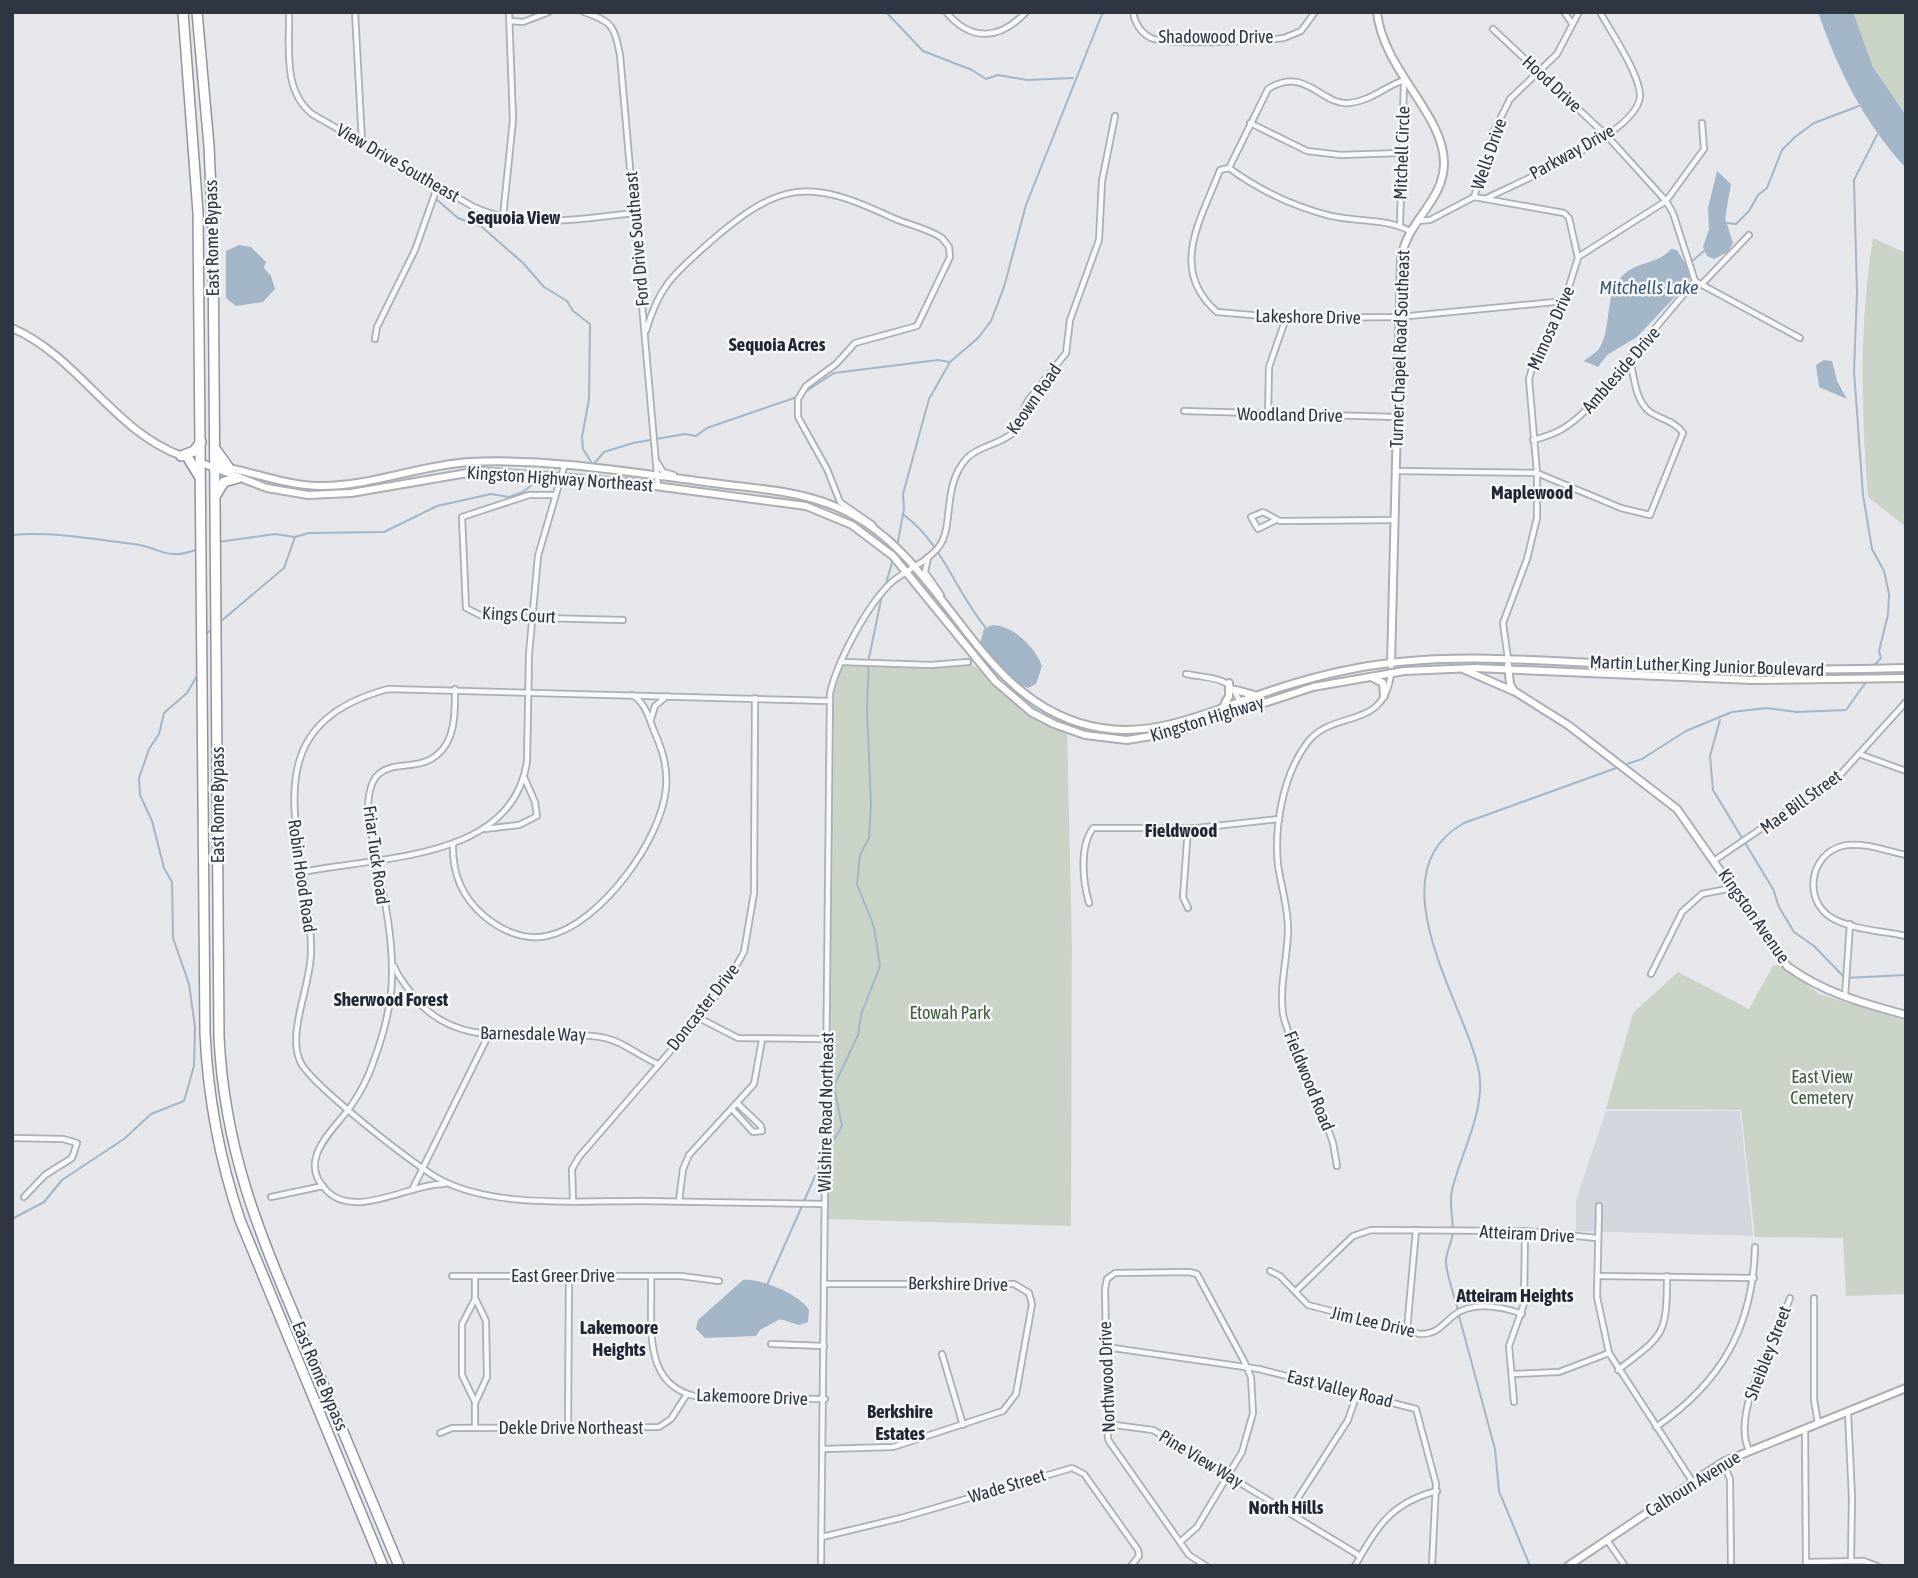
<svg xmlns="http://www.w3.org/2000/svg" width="1918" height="1578" font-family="'Asap Condensed',sans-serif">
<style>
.built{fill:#d3d6dd}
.green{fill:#cad4c6}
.water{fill:#a3b6c7}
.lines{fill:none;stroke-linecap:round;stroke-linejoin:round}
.stream{stroke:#a3b6c7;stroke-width:2}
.street-casing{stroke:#aaaeb5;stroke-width:8}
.secondary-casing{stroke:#aaaeb5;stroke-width:10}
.highway-casing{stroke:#8d95a0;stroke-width:12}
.street{stroke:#f7f8fa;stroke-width:4.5}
.secondary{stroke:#fff;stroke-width:6}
.highway{stroke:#fff;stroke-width:9}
.labels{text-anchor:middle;stroke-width:5;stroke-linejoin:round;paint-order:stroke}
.street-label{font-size:18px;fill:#2d3642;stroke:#f4f6f8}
.park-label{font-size:18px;fill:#435d3c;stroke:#f4f6f8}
.neighbourhood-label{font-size:19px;font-weight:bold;fill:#1f2733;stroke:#f4f6f8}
.water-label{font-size:19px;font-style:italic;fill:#3b5673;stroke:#f4f6f8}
</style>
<rect width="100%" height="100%" fill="#e5e7eb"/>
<polygon class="built" points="1606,1111 1740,1111 1753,1236 1576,1231 1576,1200"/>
<g class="green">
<polygon points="1853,12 1906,12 1906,114 1873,67"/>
<path d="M1873,238L1906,253V527L1868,497C1861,410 1859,324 1873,238Z"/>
<polygon points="843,662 968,662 1067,729 1072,946 1071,1226 825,1219 830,693"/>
<polygon points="1780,964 1819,994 1906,1021 1906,1294 1846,1296 1843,1238 1755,1237 1741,1110 1606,1109 1633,1013 1678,972 1749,1009 1773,966"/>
</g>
<g class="water">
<path d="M1818,12H1853L1873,67L1906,115V168C1864,123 1838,70 1818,12Z"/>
<polygon points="1717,171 1731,184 1725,218 1733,243 1728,252 1714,259 1707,256 1703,247 1709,229 1708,208"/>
<polygon points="239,245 251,247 266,262 264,268 271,276 275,289 263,302 236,306 226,298 226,251"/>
<path d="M1671,249L1677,250L1690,271L1689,282L1637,337L1607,355L1598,367L1584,361C1588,357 1597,353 1600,347C1611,328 1605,303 1617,283C1632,259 1656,267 1671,249Z"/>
<polygon points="1824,360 1832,361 1837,381 1847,399 1819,387 1816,365"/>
<path d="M992,625C1013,625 1035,647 1042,666L1036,684L1028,688L1019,684L980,644L984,629Z"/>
<path d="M743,1280C761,1278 800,1295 809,1310L808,1322L799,1325L780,1319L760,1330L756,1336L705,1338L696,1329L698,1320Z"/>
</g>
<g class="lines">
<g class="stream">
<polyline points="886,12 923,51 972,70 986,79 998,75 1027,80 1073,78"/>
<polyline points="436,199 458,218 482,227 523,263 544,287 567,301 573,311 590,324 589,399 582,437 583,449 593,465"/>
<polyline points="1727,223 1736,224 1749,211 1758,195 1767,188 1782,150 1795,137 1814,123 1859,106"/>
<polyline points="1691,262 1704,251"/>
<polyline points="805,392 834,373 938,360 949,362"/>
<polyline points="593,465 604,452 633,443 685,434 696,436 707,428 797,397"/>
<polyline points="544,474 558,467"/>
<path d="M904,515C943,544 955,591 986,628"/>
<path d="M12,535C48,531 96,539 133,544C161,547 164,561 196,550"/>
<polyline points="218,542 275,534 295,537 309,533 384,532 437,506 491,494 509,497 523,492 540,478"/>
<polyline points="897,547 904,509 903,494 929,399 950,362 978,338 991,321 1004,287 1026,205 1102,14 1106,12"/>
<polyline points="885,587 893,559"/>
<polyline points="220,622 284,568 295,537"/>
<polyline points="204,636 213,628"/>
<polyline points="197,642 198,656"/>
<polyline points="1873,667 1881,658 1879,651 1888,615 1889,594 1884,571 1872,549 1863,495 1854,371 1857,293 1854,180 1877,135"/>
<polyline points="1720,720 1710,756 1713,790 1773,889 1779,907 1794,932 1814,946 1845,978 1906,975"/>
<polyline points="1624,765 1642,759 1686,731 1732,712 1767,708 1797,712 1846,710 1866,682"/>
<polyline points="828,1150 842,1126 834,1086 858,1035 861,1015 880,966 874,927 857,884 860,855 869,838 871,805 867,709 869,658 882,595"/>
<polyline points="804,1201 823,1158"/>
<polyline points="12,1219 44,1202 62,1180 124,1139 151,1114 184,1101 194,1066 195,1027 189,984 173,938 172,882 164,868 152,821 140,795 139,778 149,749 159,734 164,713 187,693 197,676"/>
<polyline points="767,1285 802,1206"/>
<path d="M1458,1310C1454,1295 1448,1279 1446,1264C1445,1253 1452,1243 1453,1232C1453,1218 1449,1205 1452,1190C1461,1153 1486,1109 1479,1072C1467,1006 1372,874 1464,823L1619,767"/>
<polyline points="1459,1316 1495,1449 1499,1491 1530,1566"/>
</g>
<g class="street-casing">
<g id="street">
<path d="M289,12C290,46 282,90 312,114L472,206C522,230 580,219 633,213"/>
<polyline points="355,12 362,141"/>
<path d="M584,12C613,22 614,26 620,55L658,486"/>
<path d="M946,12C971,42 1000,40 1026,12"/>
<path d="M1133,12C1135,23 1141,33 1151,38C1171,46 1260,41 1284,38L1301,31L1315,12"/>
<polyline points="1564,12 1571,22"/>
<polyline points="510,21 523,22 549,12"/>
<polyline points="1493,29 1608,137 1666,201 1673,213 1695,281"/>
<polyline points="1250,123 1307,151 1341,155 1400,153"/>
<path d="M1229,168L1220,170C1201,220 1168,269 1217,312L1286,318L1399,317L1565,301"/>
<path d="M1229,168L1268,89C1305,65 1322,106 1349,103C1371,101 1384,87 1404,80L1400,225"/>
<path d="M1229,168C1259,190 1295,207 1331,216C1358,222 1386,218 1410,231"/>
<polyline points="1474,197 1564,213 1569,218 1578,258 1559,318 1534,361 1529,379 1537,473 1537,518 1527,559 1503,623 1508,659"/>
<polyline points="1474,197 1495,129 1510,99 1557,54 1579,12"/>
<path d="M1485,199C1516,183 1643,132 1640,94C1638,71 1612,34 1600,12"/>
<polyline points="503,217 513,120 509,12"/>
<polyline points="1417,221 1430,220 1474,197"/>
<polyline points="1578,257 1666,201 1704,149 1702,123"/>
<polyline points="1695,281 1800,338"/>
<polyline points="1701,285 1749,235"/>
<path d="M646,331C659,285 675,273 710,242C780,181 809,178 893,218C909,225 927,228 942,238L949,247L950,257L917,326L855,343L836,364L806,386L798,399V417L827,469L840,502L873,525"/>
<polyline points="375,339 377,327 415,250 438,185"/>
<polyline points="1184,411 1397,417"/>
<polyline points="1268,415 1269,367 1286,318"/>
<path d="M1533,440C1557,434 1569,427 1587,409L1695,281"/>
<polyline points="657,462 663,472 674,475"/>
<path d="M1395,471L1537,473L1621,508L1650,515L1683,433C1675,421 1662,420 1650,412C1635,401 1634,376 1630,359"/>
<polyline points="554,495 529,495 462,517 466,608 482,616 497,617 623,620"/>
<polyline points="1276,520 1258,529 1251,517 1263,512 1280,521 1394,520"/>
<polyline points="928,557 925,572 941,595"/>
<polyline points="843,662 931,665 968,662"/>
<path d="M1186,674C1218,680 1231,675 1243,709"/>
<polyline points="651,719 655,706 667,696"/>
<polyline points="1859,754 1906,771"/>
<polyline points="485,829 519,825 537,816 535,802 524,777"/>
<path d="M453,844C452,872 461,896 483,915C500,930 524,941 547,936C600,925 662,839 666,788C668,767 662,749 654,731C649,718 645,702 632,695"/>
<path d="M1906,855C1887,851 1861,841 1842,846C1809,855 1803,901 1832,918C1853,930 1883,931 1906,936"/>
<polyline points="1715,860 1840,775 1906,702"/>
<path d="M303,872C380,856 513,861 527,761L529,654L538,556L564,467"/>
<path d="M1089,903C1083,882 1079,847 1093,828H1197L1279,819"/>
<polyline points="1188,908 1183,897 1188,828"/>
<path d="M394,966C398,977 407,987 414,997C462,1056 536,1026 600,1037C622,1040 638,1056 658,1064"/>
<polyline points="1651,974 1682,912 1702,894 1732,888"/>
<polyline points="1845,996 1850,924"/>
<polyline points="699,1018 738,1038 827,1039"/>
<polyline points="732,1109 753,1132 762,1131 761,1126 738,1104"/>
<polyline points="12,1138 63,1139 77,1143 72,1158 45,1175 24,1197"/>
<path d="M1337,1166L1333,1143C1324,1116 1313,1090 1302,1064C1296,1048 1286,1031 1283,1014C1279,985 1288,957 1288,929C1288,907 1281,886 1278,865C1274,826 1283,775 1307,743C1333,708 1384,732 1391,673"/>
<path d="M444,1184C411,1183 356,1220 327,1191C295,1160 334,1130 351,1106C360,1093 368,1078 373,1063C383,1036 392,1004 392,975C393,921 376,866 368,813C367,746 410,778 437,755C456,740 455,711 455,689"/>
<polyline points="412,1190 488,1036"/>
<polyline points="271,1197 323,1186"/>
<polyline points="573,1200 572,1169 579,1157 699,1018 728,980 744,952 754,893 755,698"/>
<polyline points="679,1201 683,1169 689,1155 754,1084 762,1040"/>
<path d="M825,1204C763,1203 701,1202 640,1201C579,1201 495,1208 441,1180C417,1168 308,1082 300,1061C287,1032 311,985 311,952C312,848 240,729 388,689L829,701"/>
<polyline points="1599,1206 1597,1297 1609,1353 1692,1481"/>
<path d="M1270,1271L1280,1276L1308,1305L1420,1334C1437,1334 1441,1326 1453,1316C1471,1301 1501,1306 1522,1314"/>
<polyline points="452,1276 681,1276 719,1281"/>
<polyline points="475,1276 475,1299 462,1324 462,1375 475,1402 475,1428"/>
<path d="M651,1276C653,1326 639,1391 706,1398L825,1399"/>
<polyline points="1598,1276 1754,1278"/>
<polyline points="1296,1291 1353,1236 1371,1230 1525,1231 1597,1238"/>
<polyline points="1814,1298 1814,1400 1818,1423"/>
<polyline points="1407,1330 1416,1230"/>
<polyline points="771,1344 824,1346"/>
<polyline points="1106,1347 1259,1369 1416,1409 1436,1484 1432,1566"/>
<polyline points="942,1354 963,1425"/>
<path d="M1618,1370C1663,1335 1667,1337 1667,1276"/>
<polyline points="1512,1374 1559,1372 1609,1353"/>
<polyline points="476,1401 487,1377 486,1321 476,1300"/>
<polyline points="1514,1402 1509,1346 1524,1304 1525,1231"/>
<polyline points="1848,1412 1852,1498 1851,1560"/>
<polyline points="1107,1424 1153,1430 1360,1556"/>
<path d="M1656,1427C1722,1382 1753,1326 1755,1247"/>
<polyline points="568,1428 569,1277"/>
<polyline points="1805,1429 1806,1566"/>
<polyline points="440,1433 452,1428 659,1427 671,1419 687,1394"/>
<polyline points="824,1449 893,1447 1003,1411 1016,1394 1032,1304 1029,1293 1014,1284 825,1284"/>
<path d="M1749,1450C1730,1413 1777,1335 1790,1298"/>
<polyline points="1723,1462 1730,1479 1731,1566"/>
<polyline points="1289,1512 1348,1420 1357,1394"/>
<polyline points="822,1537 901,1518 1072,1468 1084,1474 1138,1550 1139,1556 1131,1566"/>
<polyline points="1607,1540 1625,1566"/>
<polyline points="1180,1542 1197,1527 1242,1452 1253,1413 1251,1377 1244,1361 1197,1274 1189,1272 1115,1273 1107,1279 1105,1289 1108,1439 1111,1444 1189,1555 1206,1566"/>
<polyline points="1806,1562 1864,1561 1877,1566"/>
<path d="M821,1566L830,693C838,660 868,603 893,581C908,569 929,561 940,545C954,524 942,485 967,458C980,445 1000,445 1014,432L1027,402L1066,353L1070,320L1099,240L1102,181L1115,116"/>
<path d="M1355,1566C1376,1527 1392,1502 1437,1491"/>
</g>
</g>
<g class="secondary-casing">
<g id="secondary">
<path d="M1377,12C1383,70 1444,114 1444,163C1444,202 1405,222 1401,260L1391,665"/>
<path d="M12,328C79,357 113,431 182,456"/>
<polyline points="199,462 267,488 308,495 351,493 479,471 625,482 806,506 852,525 893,556 995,681 1031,712 1054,724 1085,735 1127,740 1176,732 1313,687 1404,671 1475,668 1752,680 1906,678"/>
<path d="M213,465C249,470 281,485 319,486C370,487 419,465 470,462C547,458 629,472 705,482C746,488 790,489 829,504C947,547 971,707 1101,728C1161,738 1220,707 1276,689C1316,676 1358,666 1399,662C1478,654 1556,662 1634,665C1725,669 1815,671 1906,668"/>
<path d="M1508,665L1510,684L1514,691L1568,725L1677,809L1787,966C1824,993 1862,1003 1906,1015"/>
<polyline points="1465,670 1513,691"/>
<polyline points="1371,677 1383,683 1384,696"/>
<polyline points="1236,690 1254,695"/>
<polyline points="1223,707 1229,696 1229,683"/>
<polyline points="1568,1566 1723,1462 1906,1388"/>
</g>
</g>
<g class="highway-casing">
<g id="highway">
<path d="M183,12L198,213L205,1033C208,1098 219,1158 240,1220L383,1566"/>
<path d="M197,12L209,146L213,238L219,1037C225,1159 263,1241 309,1350C339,1422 369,1494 399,1566"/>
<polyline points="216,450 229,468"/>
<polyline points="181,456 194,451 201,442"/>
<polyline points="188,458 199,476"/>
<polyline points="216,495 224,482 238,478"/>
</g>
</g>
<use href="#street" class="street"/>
<use href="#secondary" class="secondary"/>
<use href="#highway" class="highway"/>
</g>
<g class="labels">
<g class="street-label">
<text x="1216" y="43">Shadowood Drive</text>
<text transform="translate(1552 84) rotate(43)" y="6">Hood Drive</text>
<text transform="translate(1572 152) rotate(-29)" y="6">Parkway Drive</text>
<text transform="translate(1402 153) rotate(-88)" y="6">Mitchell Circle</text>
<text transform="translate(1489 154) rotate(-71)" y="6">Wells Drive</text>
<text transform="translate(398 163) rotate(30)" y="6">View Drive Southeast</text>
<text transform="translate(212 238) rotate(-91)" y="6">East Rome Bypass</text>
<text transform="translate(637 239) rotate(-95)" y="6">Ford Drive Southeast</text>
<text transform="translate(1308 317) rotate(1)" y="6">Lakeshore Drive</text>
<text transform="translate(1551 328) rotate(-66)" y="6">Mimosa Drive</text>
<text transform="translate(1400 349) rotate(-88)" y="6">Turner Chapel Road Southeast</text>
<text transform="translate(1621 370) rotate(-49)" y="6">Ambleside Drive</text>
<text transform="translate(1034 399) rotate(-55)" y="6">Keown Road</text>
<text transform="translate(1290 415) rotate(1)" y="6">Woodland Drive</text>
<text transform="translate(560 479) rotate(4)" y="6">Kingston Highway Northeast</text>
<text transform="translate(519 615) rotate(3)" y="6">Kings Court</text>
<text transform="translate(1707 666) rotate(2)" y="6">Martin Luther King Junior Boulevard</text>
<text transform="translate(1207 719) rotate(-17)" y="6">Kingston Highway</text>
<text transform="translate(1801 802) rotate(-36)" y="6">Mae Bill Street</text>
<text transform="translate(218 805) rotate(-90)" y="6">East Rome Bypass</text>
<text transform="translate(376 855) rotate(82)" y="6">Friar Tuck Road</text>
<text transform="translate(302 876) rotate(82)" y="6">Robin Hood Road</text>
<text transform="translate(1754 916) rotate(55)" y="6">Kingston Avenue</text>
<text transform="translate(703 1007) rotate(-52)" y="6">Doncaster Drive</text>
<text transform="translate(533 1034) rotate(1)" y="6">Barnesdale Way</text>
<text transform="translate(1309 1081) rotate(68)" y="6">Fieldwood Road</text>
<text transform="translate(826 1112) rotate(-89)" y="6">Wilshire Road Northeast</text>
<text transform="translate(1527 1234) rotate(3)" y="6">Atteiram Drive</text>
<text x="563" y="1282">East Greer Drive</text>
<text transform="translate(958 1284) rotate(1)" y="6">Berkshire Drive</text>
<text transform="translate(1373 1322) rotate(13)" y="6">Jim Lee Drive</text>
<text transform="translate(1768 1353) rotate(-69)" y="6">Sheibley Street</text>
<text transform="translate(320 1376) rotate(67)" y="6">East Rome Bypass</text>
<text transform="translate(1107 1377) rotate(-92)" y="6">Northwood Drive</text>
<text transform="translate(1340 1389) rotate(14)" y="6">East Valley Road</text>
<text transform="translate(752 1397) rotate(2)" y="6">Lakemoore Drive</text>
<text x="571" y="1434">Dekle Drive Northeast</text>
<text transform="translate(1201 1459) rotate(31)" y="6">Pine View Way</text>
<text transform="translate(1693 1484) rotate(-32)" y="6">Calhoun Avenue</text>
<text transform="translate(1007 1486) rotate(-17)" y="6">Wade Street</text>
</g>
<g class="park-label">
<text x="950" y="1019">Etowah Park</text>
<text x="1822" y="1083">East View<tspan x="1822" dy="21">Cemetery</tspan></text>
</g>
<g class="neighbourhood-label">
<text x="514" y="224">Sequoia View</text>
<text x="777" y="351">Sequoia Acres</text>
<text x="1532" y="499">Maplewood</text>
<text x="1181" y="837">Fieldwood</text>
<text x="391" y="1006">Sherwood Forest</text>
<text x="1515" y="1302">Atteiram Heights</text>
<text x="619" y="1334">Lakemoore<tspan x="619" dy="22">Heights</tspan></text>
<text x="900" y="1418">Berkshire<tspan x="900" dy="22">Estates</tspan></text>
<text x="1286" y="1514">North Hills</text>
</g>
<g class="water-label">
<text x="1649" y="294">Mitchells Lake</text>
</g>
</g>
<rect width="1918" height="1578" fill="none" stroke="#2d3642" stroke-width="28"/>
</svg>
